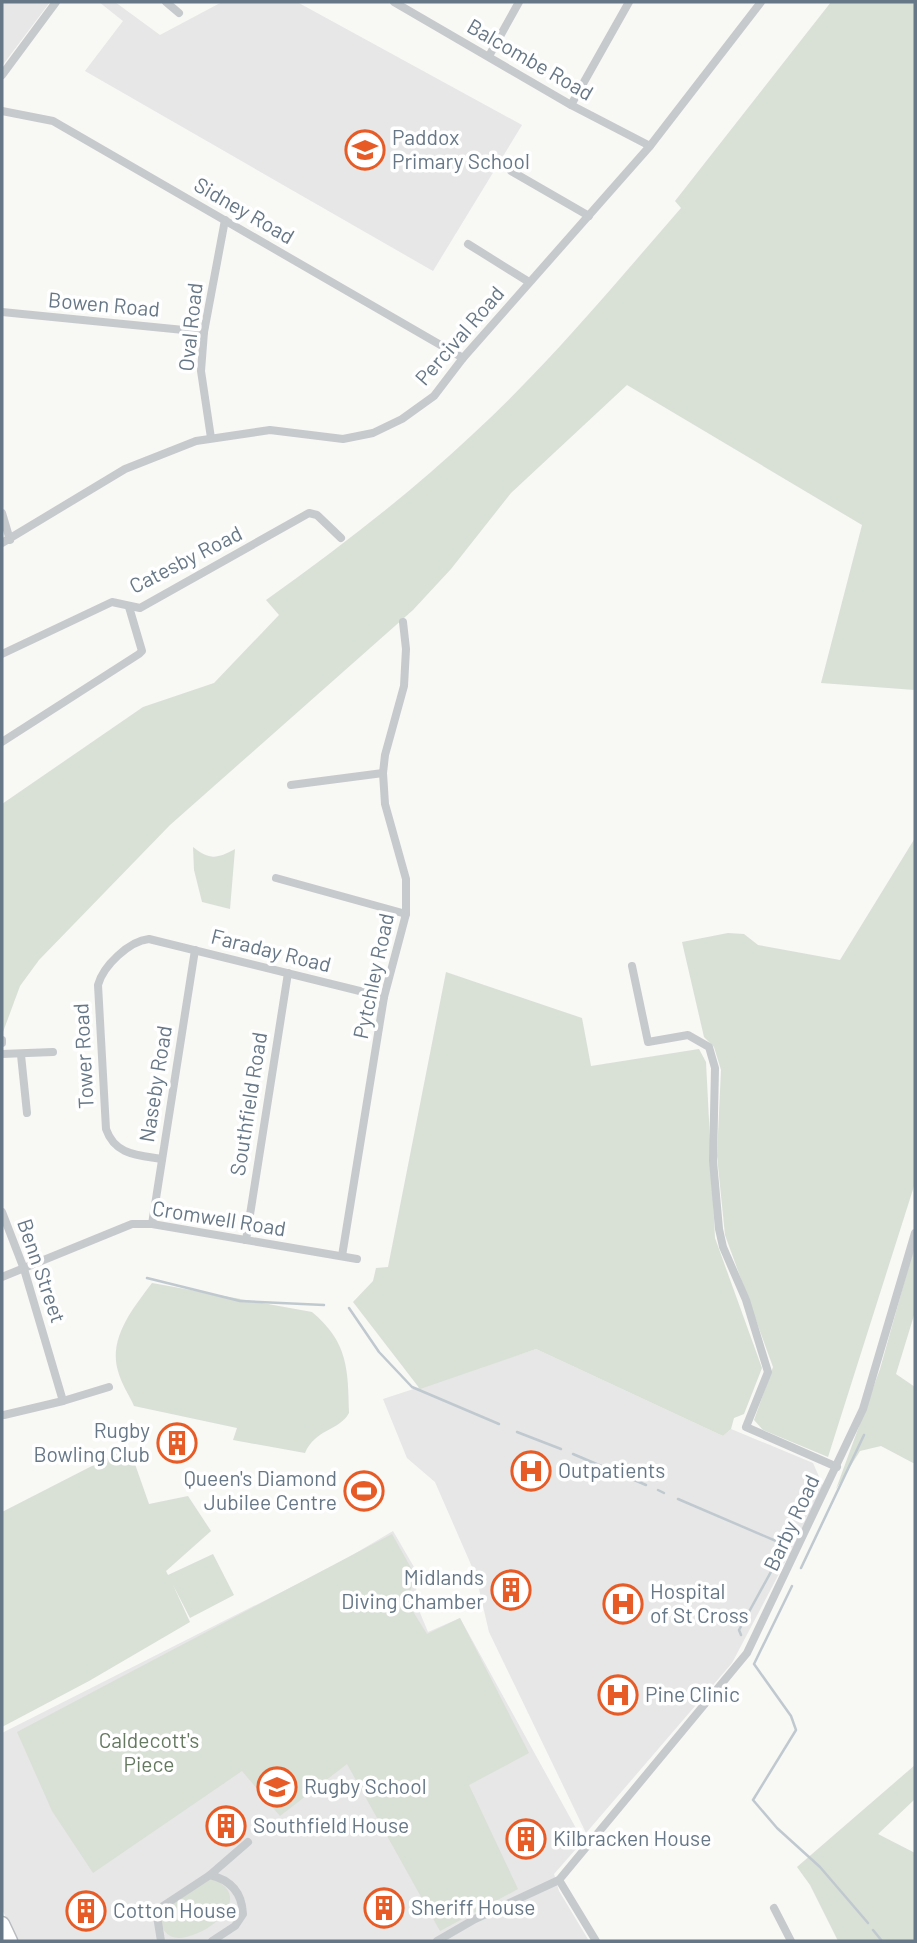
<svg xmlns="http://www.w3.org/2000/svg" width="917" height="1943" font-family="Barlow,sans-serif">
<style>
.built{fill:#e6e7e6}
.green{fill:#d9e0d6}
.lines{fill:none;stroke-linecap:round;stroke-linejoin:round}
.stream{stroke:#c0c9cf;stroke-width:2.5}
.highway-casing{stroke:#b8bcbf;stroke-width:17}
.street{stroke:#c6cacd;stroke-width:8}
.highway{stroke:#fff;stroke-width:14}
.labels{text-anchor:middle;stroke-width:7;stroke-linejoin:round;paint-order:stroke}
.street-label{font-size:21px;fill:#667787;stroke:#fff}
.poi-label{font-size:21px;fill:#667787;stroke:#fff;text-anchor:start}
.park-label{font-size:21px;fill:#657961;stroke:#fff}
</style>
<rect width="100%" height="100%" fill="#f8f8f5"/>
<g class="built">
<polygon points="2,2 50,2 2,66"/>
<polygon points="99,2 115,2 160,35 222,2 297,2 522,125 433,271 85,71 123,21"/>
<polygon points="536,1349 723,1436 731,1429 813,1463 824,1488 732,1663 586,1833 489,1632 476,1576 435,1482 407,1458 383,1399"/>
<polygon points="393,1531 418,1574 415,1601 428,1632 460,1618 583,1841 554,1874 559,1891 589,1941 17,1941 2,1909 2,1733 339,1563"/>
</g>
<g class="green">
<path d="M831,2H915V690L821,683L862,525L627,385L511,493L451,569L413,610L170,825L39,960L20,986L3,1032L2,804L143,707L214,683L279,615L266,600C339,548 408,495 473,434C548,365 614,285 681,208L675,201Z"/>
<polygon points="915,838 915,1183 828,1457 763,1430 754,1420 773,1367 725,1235 717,1156 721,1070 714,1047 704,1037 682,942 728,933 744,934 758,945 840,960"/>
<path d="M193,847C209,860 217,859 235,849L230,909L202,902L194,870Z"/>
<polygon points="446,972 582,1018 591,1066 699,1049 706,1062 715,1238 762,1368 744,1414 734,1418 731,1429 723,1436 536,1349 420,1389 353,1302 373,1281 376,1268 388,1267"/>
<polygon points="915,1244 915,1312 896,1374 915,1387 915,1464 881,1446 860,1451 836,1489 880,1369"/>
<path d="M152,1283L312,1312C348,1342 348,1369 349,1413C339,1431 315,1429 305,1453L233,1440L237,1428L134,1406C129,1395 121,1383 118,1371C108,1338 134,1307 152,1283Z"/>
<polygon points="129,1447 149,1504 188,1496 211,1531 166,1571 168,1575 213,1554 234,1595 190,1618 173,1585 190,1622 89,1681 2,1727 2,1512"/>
<polygon points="392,1534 415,1575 407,1602 427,1634 460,1618 529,1753 469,1785 518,1889 440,1931 347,1764 280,1816 242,1771 93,1873 52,1811 17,1732"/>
<polygon points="915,1765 915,1799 878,1834 915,1853 915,1941 838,1941 810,1885 797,1867"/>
<path d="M209,1877C244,1891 230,1914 206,1929C179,1943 163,1943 157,1911Z"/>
</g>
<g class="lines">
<g class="stream">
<polyline points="147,1278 240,1301 324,1305"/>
<polyline points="349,1308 379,1352 412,1387 499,1424"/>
<polyline points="517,1432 561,1449"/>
<polyline points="573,1454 646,1485"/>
<polyline points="658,1490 664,1493"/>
<polyline points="678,1499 783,1544 784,1548 739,1630 741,1635"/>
<polyline points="801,1568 864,1435"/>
<polyline points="792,1586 754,1664 791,1716 796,1730 753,1800 777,1828 820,1867 868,1923"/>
<polyline points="873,1930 882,1941"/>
</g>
<g class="highway-casing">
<polyline id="highway" points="2,1924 10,1941"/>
</g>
<g class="street">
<polyline points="166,2 179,13"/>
<polyline points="394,2 571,105 650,146"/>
<polyline points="489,56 519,2"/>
<polyline points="2,75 56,2"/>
<polyline points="571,105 629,2"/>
<polyline points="2,111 53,121 463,358"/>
<polyline points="511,171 589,216"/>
<polyline points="468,244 529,282"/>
<polyline points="2,312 204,332"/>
<polyline points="211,438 201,371 204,332 225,220"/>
<polyline points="2,513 10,540"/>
<polyline points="2,543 125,469 196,441 270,430 343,439 373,433 402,419 434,396 463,358 650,146 761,2"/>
<polyline points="2,654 112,602 140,608 309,513 317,515 341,538"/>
<polyline points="2,742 139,654 142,651 129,607"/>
<polyline points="291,785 383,773"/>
<polyline points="276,878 406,914"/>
<polyline points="632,966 648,1042 688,1035 709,1047 715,1068 713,1161 719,1229 723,1247 746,1300 768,1372 746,1427 837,1467"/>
<polyline points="2,1043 2,1040"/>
<polyline points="2,1054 53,1052"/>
<polyline points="21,1055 27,1113"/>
<path d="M162,1159C137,1155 115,1155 106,1129L98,985C103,966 129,941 149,939L384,997"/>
<polyline points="2,1212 24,1269 63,1401 4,1415"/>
<polyline points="152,1224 195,950"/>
<polyline points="246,1240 288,973"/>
<polyline points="342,1256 384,997 406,914 406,879 385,804 383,773 385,755 404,686 406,649 403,622"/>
<polyline points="2,1277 132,1224 152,1224 357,1259"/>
<polyline points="63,1401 109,1387"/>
<polyline points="210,1875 248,1842"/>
<polyline points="559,1880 596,1941"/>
<polyline points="774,1908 791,1941"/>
<path d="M161,1941L157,1916L163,1906L210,1875C231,1880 242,1893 243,1914L235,1926L212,1941"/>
<polyline points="437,1941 475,1919 559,1880 747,1653 863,1409 915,1233"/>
</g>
<use href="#highway" class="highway"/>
</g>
<defs>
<g id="school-ring" transform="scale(2.0125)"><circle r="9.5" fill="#fff" stroke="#e75c26" stroke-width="1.5"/><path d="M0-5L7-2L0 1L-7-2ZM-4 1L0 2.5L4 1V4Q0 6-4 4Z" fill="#e75c26"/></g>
<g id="building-ring" transform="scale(2.0125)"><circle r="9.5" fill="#fff" stroke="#e75c26" stroke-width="1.5"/><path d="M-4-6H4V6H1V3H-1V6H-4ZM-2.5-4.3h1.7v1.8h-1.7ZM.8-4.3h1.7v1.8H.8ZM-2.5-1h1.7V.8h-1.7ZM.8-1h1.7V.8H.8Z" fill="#e75c26"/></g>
<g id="hospital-ring" transform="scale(2.0125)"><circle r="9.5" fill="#fff" stroke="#e75c26" stroke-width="1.5"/><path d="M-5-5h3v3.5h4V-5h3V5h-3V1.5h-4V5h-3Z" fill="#e75c26"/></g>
<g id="stadium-ring" transform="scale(2.0125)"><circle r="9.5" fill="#fff" stroke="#e75c26" stroke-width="1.5"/><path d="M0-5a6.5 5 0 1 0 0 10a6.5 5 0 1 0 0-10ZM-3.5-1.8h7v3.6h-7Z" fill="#e75c26"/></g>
</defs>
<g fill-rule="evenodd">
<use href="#school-ring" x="365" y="150"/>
<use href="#building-ring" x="177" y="1443"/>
<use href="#hospital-ring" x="531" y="1471"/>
<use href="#stadium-ring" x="364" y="1491"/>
<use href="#building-ring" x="511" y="1590"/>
<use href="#hospital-ring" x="623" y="1604"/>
<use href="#hospital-ring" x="618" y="1695"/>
<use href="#school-ring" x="277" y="1787"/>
<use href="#building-ring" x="226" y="1826"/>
<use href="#building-ring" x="526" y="1839"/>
<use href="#building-ring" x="384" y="1908"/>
<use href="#building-ring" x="86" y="1911"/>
</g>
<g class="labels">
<g class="street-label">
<text transform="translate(530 60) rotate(30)" y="7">Balcombe Road</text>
<text transform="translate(244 211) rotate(30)" y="7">Sidney Road</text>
<text transform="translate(104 305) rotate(5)" y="7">Bowen Road</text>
<text transform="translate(191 327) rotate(-84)" y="7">Oval Road</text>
<text transform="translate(460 336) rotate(-49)" y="7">Percival Road</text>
<text transform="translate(186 560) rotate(-27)" y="7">Catesby Road</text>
<text transform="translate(271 951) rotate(14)" y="7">Faraday Road</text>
<text transform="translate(374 976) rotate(-78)" y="7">Pytchley Road</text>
<text transform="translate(84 1056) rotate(-93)" y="7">Tower Road</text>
<text transform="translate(156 1084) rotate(-81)" y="7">Naseby Road</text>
<text transform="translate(249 1104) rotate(-81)" y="7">Southfield Road</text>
<text transform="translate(219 1219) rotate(9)" y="7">Cromwell Road</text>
<text transform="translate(41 1271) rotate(71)" y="7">Benn Street</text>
<text transform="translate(792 1523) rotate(-65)" y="7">Barby Road</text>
</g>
<g class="poi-label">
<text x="392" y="145">Paddox<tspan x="392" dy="24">Primary School</tspan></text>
<text x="150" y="1438" text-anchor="end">Rugby<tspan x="150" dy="24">Bowling Club</tspan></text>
<text x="558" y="1478">Outpatients</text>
<text x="337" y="1486" text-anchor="end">Queen's Diamond<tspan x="337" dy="24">Jubilee Centre</tspan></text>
<text x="484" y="1585" text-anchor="end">Midlands<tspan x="484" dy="24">Diving Chamber</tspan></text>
<text x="650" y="1599">Hospital<tspan x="650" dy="24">of St Cross</tspan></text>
<text x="645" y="1702">Pine Clinic</text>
<text x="304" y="1794">Rugby School</text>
<text x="253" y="1833">Southfield House</text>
<text x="553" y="1846">Kilbracken House</text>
<text x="411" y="1915">Sheriff House</text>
<text x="113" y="1918">Cotton House</text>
</g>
<g class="park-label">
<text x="149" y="1748">Caldecott's<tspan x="149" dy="24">Piece</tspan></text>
</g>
</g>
<rect width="917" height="1943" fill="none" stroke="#667787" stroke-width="7"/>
</svg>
